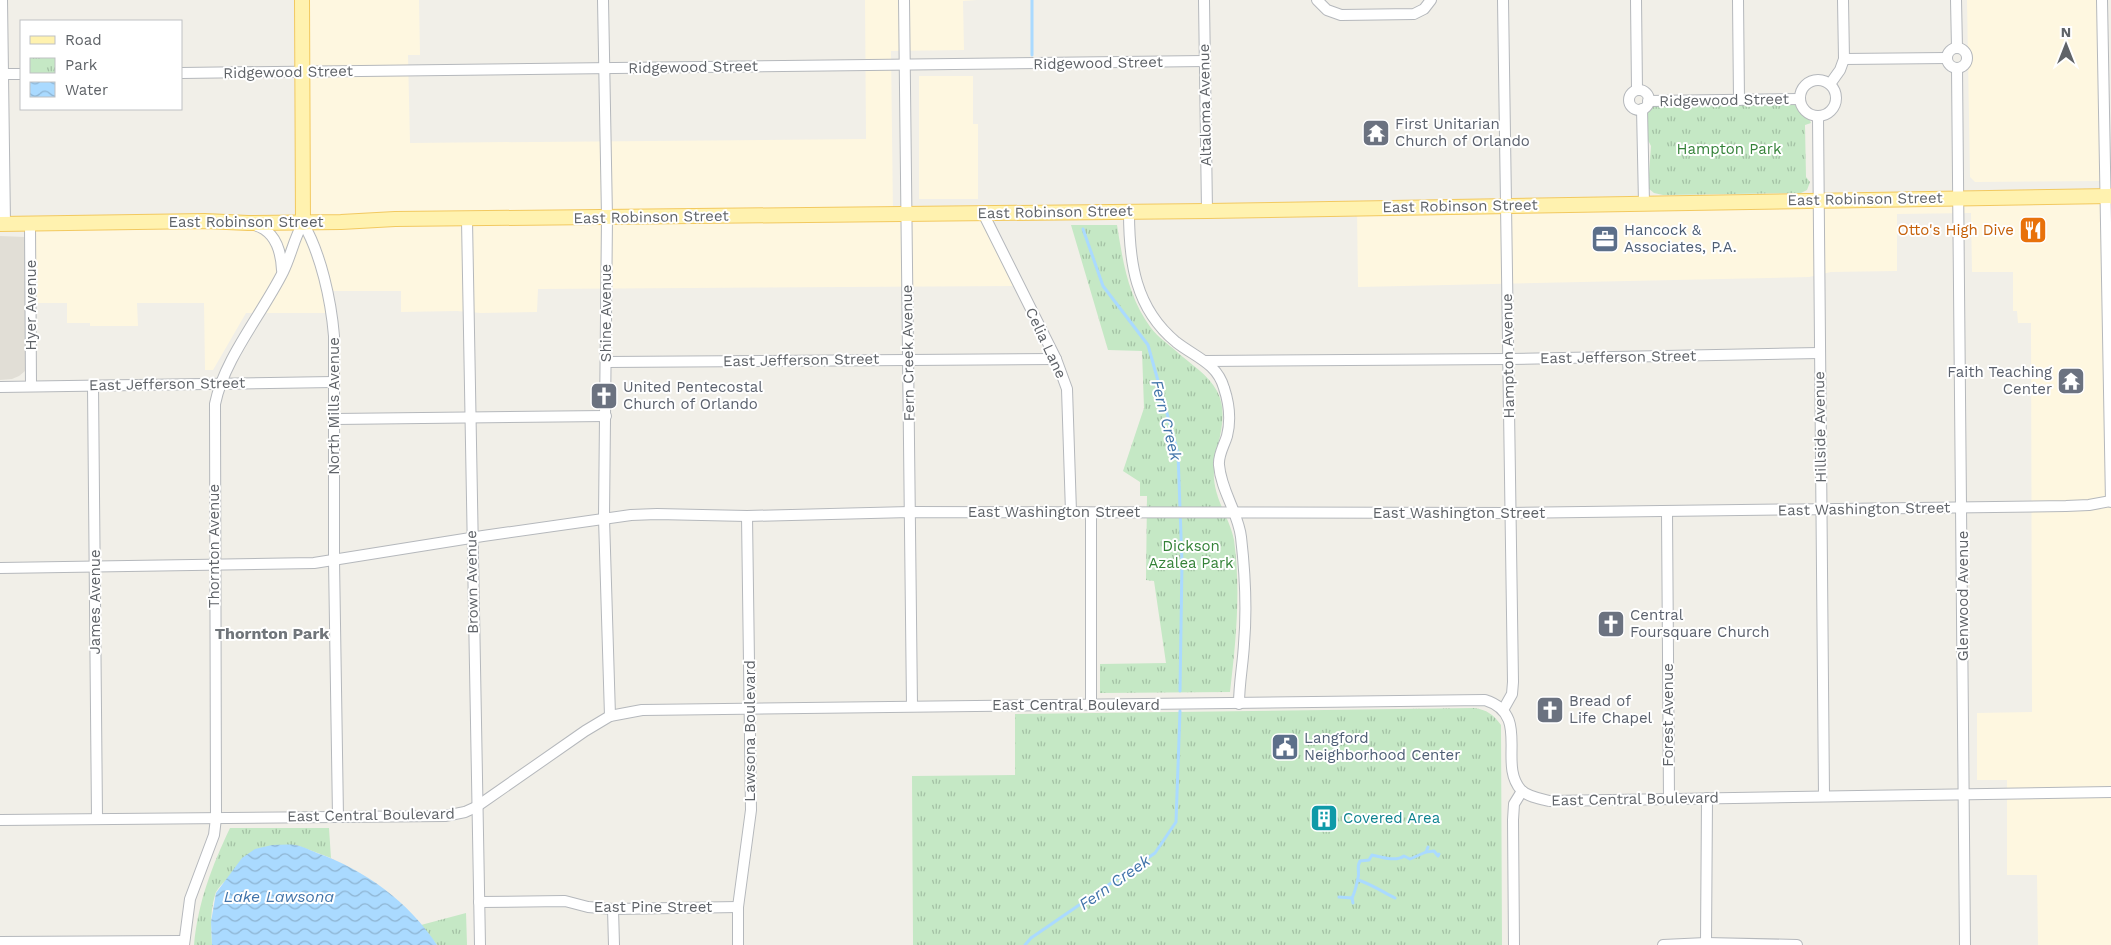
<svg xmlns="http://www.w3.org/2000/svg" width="2111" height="945" font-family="'Work Sans',sans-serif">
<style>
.commercial{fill:#fef7e0}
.education{fill:#e1ded6}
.park{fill:url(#park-tufts)}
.water{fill:url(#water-waves)}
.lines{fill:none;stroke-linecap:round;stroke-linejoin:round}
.stream{stroke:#aadaff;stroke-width:3}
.minor-casing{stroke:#b5b8bc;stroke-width:12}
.major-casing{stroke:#f2c960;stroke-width:16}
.minor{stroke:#fff;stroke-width:10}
.major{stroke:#fff2af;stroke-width:14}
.labels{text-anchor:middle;stroke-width:4;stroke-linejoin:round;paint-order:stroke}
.street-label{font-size:15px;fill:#5f6368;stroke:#fff}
.worship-label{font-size:15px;fill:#5b616d;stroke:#fff;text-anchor:start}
.park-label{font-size:15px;fill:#348238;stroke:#fff}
.service-label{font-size:15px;fill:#4e5e75;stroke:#fff;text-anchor:start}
.food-label{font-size:15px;fill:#c56008;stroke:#fff;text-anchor:end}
.culture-label{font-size:15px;fill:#0d838f;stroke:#fff;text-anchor:start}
.water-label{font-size:16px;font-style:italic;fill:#4174aa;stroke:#fff}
.neighbourhood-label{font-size:16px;font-weight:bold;fill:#70757a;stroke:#fff}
</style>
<defs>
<pattern id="park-tufts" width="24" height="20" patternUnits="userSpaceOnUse" patternTransform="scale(1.25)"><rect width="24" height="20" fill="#c5e8c5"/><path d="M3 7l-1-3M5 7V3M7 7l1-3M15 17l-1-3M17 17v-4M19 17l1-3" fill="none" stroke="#a3c0a4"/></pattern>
<pattern id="water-waves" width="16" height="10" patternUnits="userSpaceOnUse" patternTransform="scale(1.25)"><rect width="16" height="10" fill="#aadaff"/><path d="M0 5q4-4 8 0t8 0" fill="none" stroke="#8eb4d2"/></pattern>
</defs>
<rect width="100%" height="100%" fill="#f1efe8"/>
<g class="commercial">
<polygon points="304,0 419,0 420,55 408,55 410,143 866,139 865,0 977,0 963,1 964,50 891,51 893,214 978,213 1015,286 538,289 537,312 481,313 457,311 401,312 401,291 332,291 332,313 246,313 213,370 205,370 204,303 137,303 138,326 90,326 90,323 67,323 67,303 32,303 32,224 306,220"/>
<polygon points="1967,0 2102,0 2104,181 1975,182 1970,177"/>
<polygon points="919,76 973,76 973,124 978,124 978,199 919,199"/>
<polygon points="2111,197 2111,945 2038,945 2037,875 2007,875 2007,780 1977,780 1977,713 2032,712 2031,323 2018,323 2017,311 2013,311 2013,272 1972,272 1971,213 1897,214 1897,271 1831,272 1809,277 1358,287 1357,208"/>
</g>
<polygon class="education" points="0,236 25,237 26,363 25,371 19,376 12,379 0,380"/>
<g class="park">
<polygon points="1792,103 1806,112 1811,123 1805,125 1806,177 1810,182 1807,190 1801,193 1663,195 1654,193 1648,188 1651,146 1648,140 1648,107 1651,105"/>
<path d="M1071,225H1117C1123,262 1128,297 1151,328C1158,337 1168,344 1176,351C1190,364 1208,374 1217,391C1232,420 1212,449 1214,479C1216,502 1230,519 1234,540C1241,591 1236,641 1230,692L1100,693V664L1166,663L1154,581L1146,580L1147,496H1140V482L1123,471L1144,408L1142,351L1108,350Z"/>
<path d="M1474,708C1487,710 1493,714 1501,725L1502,945H913L912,776L1015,775V714Z"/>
<path d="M230,828H329L331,858L296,845C276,855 222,873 215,895C210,911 211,928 212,945H194C198,902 212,866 230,828Z"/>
<polygon points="466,913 467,945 437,945 421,925"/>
</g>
<path class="water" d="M272,845C280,845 288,844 295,845C302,846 310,850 317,853C365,870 409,902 437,945H212L211,922L216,893L242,858L255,849Z"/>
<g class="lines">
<g class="stream">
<polyline points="1032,55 1032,0"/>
<polyline points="1083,229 1103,286 1148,345 1178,453 1182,563 1180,691"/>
<polyline points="1426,852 1434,851 1438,856 1439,854"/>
<path d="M1358,880C1371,884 1383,892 1395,898"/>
<path d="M1339,897L1352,898C1354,894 1357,883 1358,878C1360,871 1356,868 1360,861L1369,860L1372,855C1381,857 1396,862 1404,856L1410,859L1426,852L1428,847"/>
<polyline points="1352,898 1353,903"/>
<polyline points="1025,945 1031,938 1155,853 1176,822 1180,711"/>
</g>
<g class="minor-casing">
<g id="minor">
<polyline points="2,0 5,224"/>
<polyline points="603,0 607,217 604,518 610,716"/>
<polyline points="904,0 912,706"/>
<polyline points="1204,0 1207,211"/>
<polyline points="1317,0 1327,10 1341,15 1414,14 1424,9 1431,0"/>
<polyline points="1503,0 1513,682 1512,694 1503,710"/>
<polyline points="1636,0 1637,90"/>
<polyline points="1738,0 1739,100"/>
<polyline points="1956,0 1957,48"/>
<polyline points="2102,0 2111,502"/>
<circle cx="1957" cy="58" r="10"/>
<polyline points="1844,59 1947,58"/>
<polyline points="1957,68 1965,945"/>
<polyline points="181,73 1205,61"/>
<polyline points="0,74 21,74"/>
<circle cx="1818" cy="98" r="18"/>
<polyline points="1830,84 1840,70 1844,59 1843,0"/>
<circle cx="1639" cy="100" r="10"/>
<polyline points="1648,101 1800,99"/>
<polyline points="1642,109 1644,203"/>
<polyline points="1818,117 1824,796"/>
<path d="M1129,212C1129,262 1135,308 1176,342C1195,357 1217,363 1224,388C1229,403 1231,420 1227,436C1224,446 1218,455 1219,465C1221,491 1238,512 1241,537C1245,572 1247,609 1244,644C1243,664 1239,683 1239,704"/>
<polyline points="983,213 1056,359 1067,389 1071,512"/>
<polyline points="467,220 480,945"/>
<path d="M303,223C321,254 331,300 334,336V560L338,817"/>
<polyline points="30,224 31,386"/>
<path d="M254,225C275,230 281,250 282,270"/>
<polyline points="1206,361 1509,359 1819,353"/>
<polyline points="606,362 1056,359"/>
<polyline points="93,386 97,818"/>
<polyline points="0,387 334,382"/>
<polyline points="335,419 606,416"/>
<polyline points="1667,512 1669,799"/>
<polyline points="0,568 314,563 483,536 631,515 657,514 747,516 910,512 1510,513 2066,506 2089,505 2111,501"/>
<polyline points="1091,705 1091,513"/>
<path d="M0,820L445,816L465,812L476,807L585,731L610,716L642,710L1485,700C1532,715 1497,763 1521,790C1528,797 1541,799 1550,801L2111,792"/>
<polyline points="479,902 565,901 588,907 613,909 738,907"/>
<polyline points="613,909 614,945"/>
<polyline points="0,942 184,941"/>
<polyline points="1706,943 1707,798"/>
<path d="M184,945L190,899L214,835L216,818L215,404C224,359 262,314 283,272C291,256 294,238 303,223"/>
<polyline points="738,945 738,907 751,810 747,516"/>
<polyline points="1514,945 1513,820 1514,804 1522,791"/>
<polyline points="1663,945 1706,943 1797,945"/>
</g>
</g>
<g class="major-casing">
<g id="major">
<polyline points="302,0 303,223"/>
<polyline points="0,224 205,221 248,223 341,222 395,219 1207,211 2111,196"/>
</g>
</g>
<use href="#minor" class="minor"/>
<use href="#major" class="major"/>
</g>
<defs>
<g id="temple-square" transform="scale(1.4375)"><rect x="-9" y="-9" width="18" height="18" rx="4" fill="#6b7280" stroke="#fff"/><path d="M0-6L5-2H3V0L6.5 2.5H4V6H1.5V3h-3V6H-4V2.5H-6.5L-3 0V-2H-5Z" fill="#fff"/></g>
<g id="restaurant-square" transform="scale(1.4375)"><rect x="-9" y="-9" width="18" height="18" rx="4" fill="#e8710a" stroke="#fff"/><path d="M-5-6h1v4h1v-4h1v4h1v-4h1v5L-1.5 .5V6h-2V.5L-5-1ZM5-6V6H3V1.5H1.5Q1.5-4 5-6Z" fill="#fff"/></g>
<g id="office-square" transform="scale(1.4375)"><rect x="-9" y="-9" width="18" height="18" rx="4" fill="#5c6f8a" stroke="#fff"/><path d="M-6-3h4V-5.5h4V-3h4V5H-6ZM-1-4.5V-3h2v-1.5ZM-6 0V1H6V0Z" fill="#fff"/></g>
<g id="church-square" transform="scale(1.4375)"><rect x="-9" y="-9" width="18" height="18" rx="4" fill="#6b7280" stroke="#fff"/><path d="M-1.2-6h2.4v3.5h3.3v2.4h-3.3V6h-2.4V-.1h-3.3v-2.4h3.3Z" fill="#fff"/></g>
<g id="civic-square" transform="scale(1.4375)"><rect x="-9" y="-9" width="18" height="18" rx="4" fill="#5c6f8a" stroke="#fff"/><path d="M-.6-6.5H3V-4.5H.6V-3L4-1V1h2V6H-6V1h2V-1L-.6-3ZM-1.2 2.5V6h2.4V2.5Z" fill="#fff"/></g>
<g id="building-square" transform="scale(1.4375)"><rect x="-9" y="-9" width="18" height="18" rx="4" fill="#0f9aa8" stroke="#fff"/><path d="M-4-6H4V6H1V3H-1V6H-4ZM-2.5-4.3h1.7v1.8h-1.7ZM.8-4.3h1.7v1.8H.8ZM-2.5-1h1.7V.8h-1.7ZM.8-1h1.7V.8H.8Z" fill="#fff"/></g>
</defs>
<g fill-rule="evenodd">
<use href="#temple-square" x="1376" y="133"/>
<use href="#restaurant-square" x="2033" y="230"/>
<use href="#office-square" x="1605" y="239"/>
<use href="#temple-square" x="2071" y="381"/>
<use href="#church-square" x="604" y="396"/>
<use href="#church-square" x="1611" y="624"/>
<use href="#church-square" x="1550" y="710"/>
<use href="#civic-square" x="1285" y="747"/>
<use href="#building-square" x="1324" y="818"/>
</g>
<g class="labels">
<g class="street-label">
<text transform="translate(1098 63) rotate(-1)" y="5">Ridgewood Street</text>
<text transform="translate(693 67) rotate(-1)" y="5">Ridgewood Street</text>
<text transform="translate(288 72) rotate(-1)" y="5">Ridgewood Street</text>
<text transform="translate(1724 100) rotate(-1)" y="5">Ridgewood Street</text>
<text transform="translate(1205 105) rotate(-91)" y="5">Altaloma Avenue</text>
<text transform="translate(1865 199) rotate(-1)" y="5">East Robinson Street</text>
<text transform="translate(1460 206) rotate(-1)" y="5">East Robinson Street</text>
<text transform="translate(1055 212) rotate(-1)" y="5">East Robinson Street</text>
<text transform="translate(651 217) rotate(-1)" y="5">East Robinson Street</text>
<text x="246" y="227">East Robinson Street</text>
<text transform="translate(31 305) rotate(-90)" y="5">Hyer Avenue</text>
<text transform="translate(606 313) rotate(-90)" y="5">Shine Avenue</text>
<text transform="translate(1046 343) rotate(65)" y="5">Celia Lane</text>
<text transform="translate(908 353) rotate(-91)" y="5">Fern Creek Avenue</text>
<text transform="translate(1508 356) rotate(-91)" y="5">Hampton Avenue</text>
<text transform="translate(1618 357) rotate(-1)" y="5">East Jefferson Street</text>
<text transform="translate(801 360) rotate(-1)" y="5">East Jefferson Street</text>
<text transform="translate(167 384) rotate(-1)" y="5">East Jefferson Street</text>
<text transform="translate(334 406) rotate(-90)" y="5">North Mills Avenue</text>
<text transform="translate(1820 427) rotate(-91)" y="5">Hillside Avenue</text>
<text transform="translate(1864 509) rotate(-1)" y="5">East Washington Street</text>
<text x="1054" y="517">East Washington Street</text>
<text x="1459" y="518">East Washington Street</text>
<text transform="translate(214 546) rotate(-90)" y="5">Thornton Avenue</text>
<text transform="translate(472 582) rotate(-91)" y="5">Brown Avenue</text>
<text transform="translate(1963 596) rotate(-90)" y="5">Glenwood Avenue</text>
<text transform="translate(95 602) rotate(-90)" y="5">James Avenue</text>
<text x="1076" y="710">East Central Boulevard</text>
<text transform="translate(1668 715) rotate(-90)" y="5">Forest Avenue</text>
<text transform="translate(750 731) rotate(-90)" y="5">Lawsona Boulevard</text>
<text transform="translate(1635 799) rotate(-1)" y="5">East Central Boulevard</text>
<text transform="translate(371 815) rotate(-1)" y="5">East Central Boulevard</text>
<text x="653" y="912">East Pine Street</text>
</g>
<g class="worship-label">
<text x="1395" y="129">First Unitarian<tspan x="1395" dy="17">Church of Orlando</tspan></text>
<text x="2052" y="377" text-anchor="end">Faith Teaching<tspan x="2052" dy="17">Center</tspan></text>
<text x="623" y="392">United Pentecostal<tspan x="623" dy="17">Church of Orlando</tspan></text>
<text x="1630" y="620">Central<tspan x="1630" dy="17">Foursquare Church</tspan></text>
<text x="1569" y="706">Bread of<tspan x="1569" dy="17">Life Chapel</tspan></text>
</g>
<g class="park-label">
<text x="1729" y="154">Hampton Park</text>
<text x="1191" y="551">Dickson<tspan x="1191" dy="17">Azalea Park</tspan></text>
</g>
<g class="service-label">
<text x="1624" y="235">Hancock &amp;<tspan x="1624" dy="17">Associates, P.A.</tspan></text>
<text x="1304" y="743">Langford<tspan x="1304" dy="17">Neighborhood Center</tspan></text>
</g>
<g class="food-label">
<text x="2014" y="235">Otto's High Dive</text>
</g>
<g class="culture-label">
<text x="1343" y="823">Covered Area</text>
</g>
<g class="water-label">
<text transform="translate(1167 420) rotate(76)" y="6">Fern Creek</text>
<text transform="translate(1114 882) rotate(-35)" y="6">Fern Creek</text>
<text x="279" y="902">Lake Lawsona</text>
</g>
<g class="neighbourhood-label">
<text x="272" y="639">Thornton Park</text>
</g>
</g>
<rect x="20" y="20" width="162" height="90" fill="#ffffff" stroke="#bfc1c3"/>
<rect x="30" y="36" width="25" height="8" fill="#fff2af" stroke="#bfc1c3"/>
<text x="65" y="45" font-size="15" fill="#5f6368">Road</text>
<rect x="30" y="58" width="25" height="15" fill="url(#park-tufts)" stroke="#bfc1c3"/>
<text x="65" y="70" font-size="15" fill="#5f6368">Park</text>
<rect x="30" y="82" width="25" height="15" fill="url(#water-waves)" stroke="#bfc1c3"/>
<text x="65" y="95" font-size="15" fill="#5f6368">Water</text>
<g transform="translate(2066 45)" stroke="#ffffff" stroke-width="4" paint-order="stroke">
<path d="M0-4L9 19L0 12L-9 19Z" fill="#5f6368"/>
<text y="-8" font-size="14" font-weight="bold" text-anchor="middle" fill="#5f6368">N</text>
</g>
</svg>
